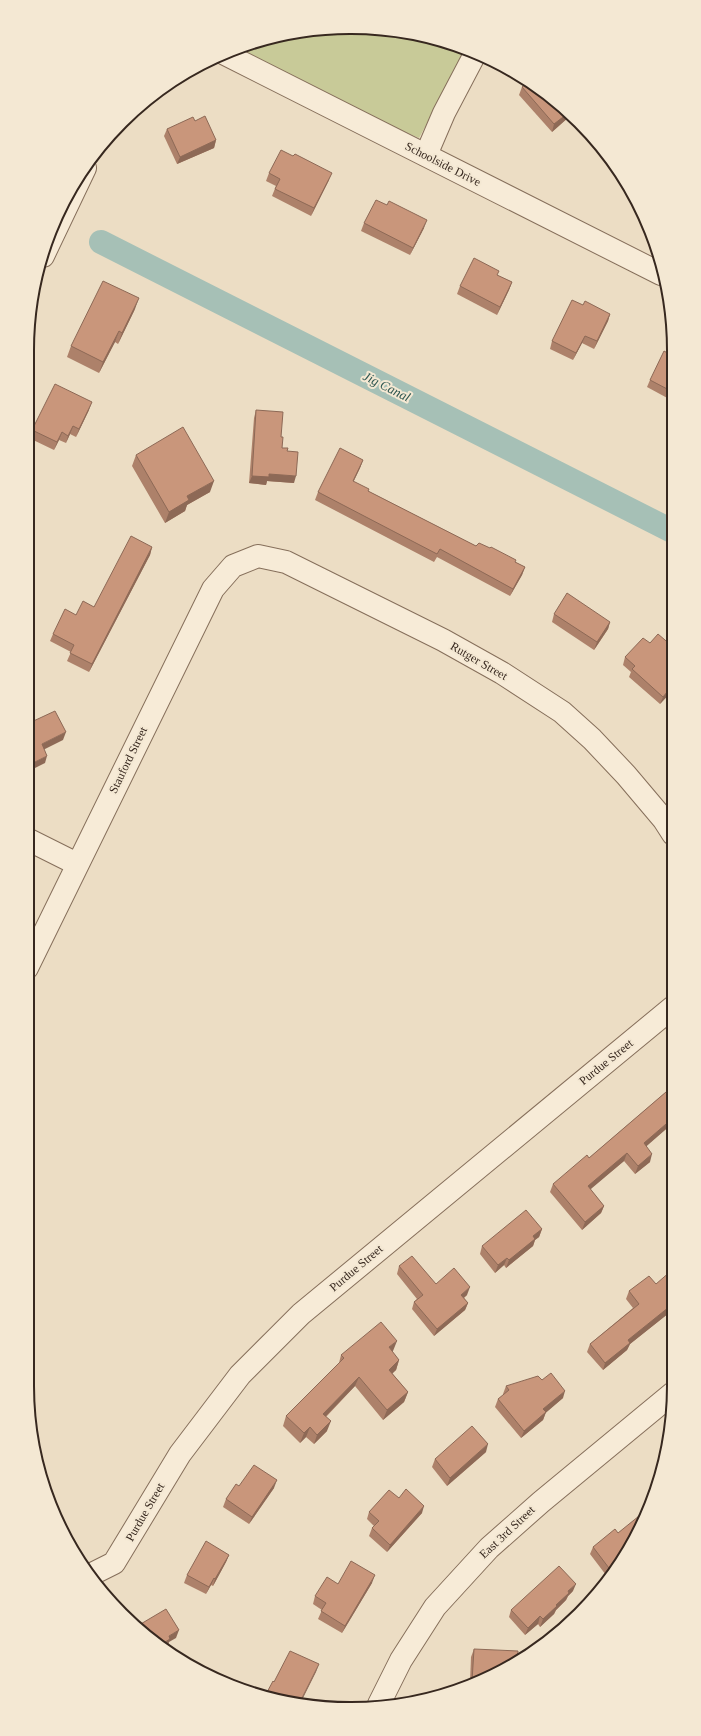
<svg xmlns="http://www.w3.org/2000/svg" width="701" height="1736" font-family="'Times New Roman',serif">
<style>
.green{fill:#c8ca98}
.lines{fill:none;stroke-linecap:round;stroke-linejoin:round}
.canal{stroke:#a6c0b6;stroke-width:24}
.minor-casing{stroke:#866f5b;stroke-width:24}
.minor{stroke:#f7ebd7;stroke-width:22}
.wall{fill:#ad816a}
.shaded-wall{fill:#8d6956}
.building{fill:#c9967b;stroke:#8d6956}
.labels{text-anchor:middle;stroke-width:4;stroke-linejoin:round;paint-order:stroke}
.street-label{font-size:12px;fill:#37281f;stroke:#f4e8d3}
.water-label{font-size:13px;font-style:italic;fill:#2e5650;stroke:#f4e8d3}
.rim{fill:none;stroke:#37281f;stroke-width:2}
</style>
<rect width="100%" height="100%" fill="#ecddc4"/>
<polygon class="green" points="329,28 392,30 454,44 467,50 419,138 226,53 267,38"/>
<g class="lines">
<polyline class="canal" points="101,242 672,531"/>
<g class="minor-casing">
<g id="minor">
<polyline points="225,54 661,274"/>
<polyline points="426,155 444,113 475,54"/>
<polyline points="43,256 85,168"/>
<polyline points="27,839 77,864"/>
<polyline points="27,968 213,589 233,566 258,556 286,562 443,640 502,673 562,712 592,739 626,775 664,820 673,834"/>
<polyline points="90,1575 114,1563 180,1454 240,1375 301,1314 673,1007"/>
<polyline points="379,1704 401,1660 435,1607 489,1548 541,1502 673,1393"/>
</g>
</g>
<use href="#minor" class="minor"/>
</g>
<g class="wall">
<polygon points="522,87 570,116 552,132 519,95"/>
<polygon points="195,121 216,140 214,148 177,164 164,136 167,129"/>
<polygon points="269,173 329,180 311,216 272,196 276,186 266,181"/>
<polygon points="364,223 424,228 410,255 361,231"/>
<polygon points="497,275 512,282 509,290 497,315 457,294 460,286"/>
<polygon points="583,305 610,314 608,321 594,349 582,343 573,360 550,349 552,341"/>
<polygon points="135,309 118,344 115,342 99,373 67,357 71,346"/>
<polygon points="671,355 671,400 647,387 650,380"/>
<polygon points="89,410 76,437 70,434 66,443 59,440 54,450 29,438 32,430"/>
<polygon points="256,410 281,437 282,448 287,451 294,483 267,481 266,485 249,483 254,418"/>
<polygon points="136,455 210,492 187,505 185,511 165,523 132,466"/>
<polygon points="363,460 360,468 353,482 368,491 476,546 515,562 525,567 522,575 510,596 437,557 434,562 315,500 318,492"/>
<polygon points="152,547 150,555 89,672 67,661 71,652 50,641 53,634 76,615 94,607"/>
<polygon points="554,614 610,622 608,629 594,650 552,622"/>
<polygon points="625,657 670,661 672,691 660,704 629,677 631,672 623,665"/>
<polygon points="673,1086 673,1123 646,1146 650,1162 635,1174 624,1161 590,1189 604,1206 601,1213 582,1230 550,1192 553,1184 589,1158"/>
<polygon points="542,1229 539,1237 535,1240 533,1246 506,1268 504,1265 495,1273 480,1254 482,1246"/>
<polygon points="399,1266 436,1284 467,1295 464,1298 468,1303 465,1310 434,1336 412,1309 414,1302 417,1299 397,1274"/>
<polygon points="674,1273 674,1309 630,1344 627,1350 603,1370 587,1352 590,1344 633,1308 626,1299 629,1291 656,1284"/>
<polygon points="393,1351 392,1352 399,1360 396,1370 392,1373 408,1392 404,1402 383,1420 355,1386 326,1417 327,1431 314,1444 306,1437 300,1443 283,1426 286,1416 339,1363 341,1355"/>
<polygon points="542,1380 563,1398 546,1412 543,1420 521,1438 495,1407 498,1399 504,1395 503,1394 506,1386"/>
<polygon points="486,1452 447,1486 432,1467 435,1459"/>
<polygon points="239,1486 274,1488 249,1524 223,1507 226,1499"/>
<polygon points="399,1498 422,1513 387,1552 369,1536 372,1528 374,1526 367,1519 369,1512"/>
<polygon points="641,1519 609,1579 590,1554 593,1547 618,1533"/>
<polygon points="229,1555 226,1562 213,1586 211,1585 206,1594 184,1583 187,1575"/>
<polygon points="372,1583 342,1633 318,1619 322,1610 313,1604 315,1596 338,1584"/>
<polygon points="573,1591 568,1596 566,1600 556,1610 554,1614 540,1627 538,1624 525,1635 509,1617 511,1610"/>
<polygon points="474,1649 512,1666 470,1682 471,1657"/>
</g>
<g class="shaded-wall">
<polygon points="567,114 570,116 552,132 554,124"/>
<polygon points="216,140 214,148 177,164 180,157"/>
<polygon points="332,173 329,180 311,216 314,208"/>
<polygon points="427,220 424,228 410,255 413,248"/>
<polygon points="512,282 509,290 497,315 500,307"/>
<polygon points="139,298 135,309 118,344 122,333"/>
<polygon points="610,314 608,321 594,349 597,341"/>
<polygon points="119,331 115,342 99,373 103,362"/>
<polygon points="585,336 582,343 573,360 576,353"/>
<polygon points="92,402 89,410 76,437 79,429"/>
<polygon points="73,426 70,434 66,443 68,436"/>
<polygon points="62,432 59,440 54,450 57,442"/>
<polygon points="363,460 360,468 350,489 353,481"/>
<polygon points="269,474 296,476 294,483 267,481 266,485 249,483 252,476"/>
<polygon points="214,481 210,492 187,505 185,511 165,523 169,512 187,496"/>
<polygon points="152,547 150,555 89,672 92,664"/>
<polygon points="525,567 522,575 510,596 513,589"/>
<polygon points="610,622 608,629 594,650 597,642"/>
<polygon points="672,655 672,659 665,667 668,659"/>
<polygon points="672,686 672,691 660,704 663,697"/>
<polygon points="66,732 63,740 39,752 42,744"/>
<polygon points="47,756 45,763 27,772 27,766"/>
<polygon points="673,1118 673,1123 641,1151 644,1143"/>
<polygon points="627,1153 624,1161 585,1194 588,1186"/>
<polygon points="652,1154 650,1162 635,1174 638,1166"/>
<polygon points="604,1206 601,1213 582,1230 585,1222"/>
<polygon points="542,1229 539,1237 535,1240 533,1246 506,1268 509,1260 533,1236"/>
<polygon points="507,1258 504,1265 495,1273 498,1265"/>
<polygon points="470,1287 467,1295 458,1302 461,1295"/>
<polygon points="468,1303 465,1310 434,1336 437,1329"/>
<polygon points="674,1303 674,1309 630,1344 627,1350 603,1370 605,1363 628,1340"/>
<polygon points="397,1341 393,1351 385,1357 389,1347"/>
<polygon points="399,1360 396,1370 386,1380 389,1370"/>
<polygon points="359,1377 355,1386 319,1423 323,1414"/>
<polygon points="565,1391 563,1398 541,1417 543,1409"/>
<polygon points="408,1392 404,1402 383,1420 387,1410"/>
<polygon points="546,1412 543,1420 521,1438 524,1431"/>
<polygon points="331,1421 327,1431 314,1444 317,1435"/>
<polygon points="310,1427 306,1437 300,1443 304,1433"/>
<polygon points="488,1444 486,1452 447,1486 450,1478"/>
<polygon points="277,1480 274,1488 249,1524 252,1517"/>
<polygon points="424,1506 422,1513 387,1552 390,1545"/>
<polygon points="229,1555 226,1562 213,1586 215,1579"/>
<polygon points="375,1575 372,1583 342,1633 345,1626"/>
<polygon points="214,1578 211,1585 206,1594 209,1587"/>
<polygon points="576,1584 573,1591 568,1596 566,1600 556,1610 554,1614 540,1627 543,1619 568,1591"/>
<polygon points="540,1616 538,1624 525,1635 528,1628"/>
<polygon points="179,1630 176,1638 169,1642 168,1647 166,1647 162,1644 169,1636"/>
<polygon points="319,1664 316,1672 300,1704 299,1704"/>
</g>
<g class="building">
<polygon points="529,81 530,82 567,114 554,124 522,87"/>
<polygon points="205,116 216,140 180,157 167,129 193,117 195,121"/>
<polygon points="281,150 293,156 295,154 332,173 314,208 275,189 280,179 269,173"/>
<polygon points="376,200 387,205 389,201 427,220 413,248 364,223"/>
<polygon points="474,258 499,271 497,275 512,282 500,307 460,286"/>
<polygon points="103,281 139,298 122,333 119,331 103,362 71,346"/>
<polygon points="572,300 583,305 585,301 610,314 597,341 585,336 576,353 552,341"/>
<polygon points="664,351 671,355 671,391 650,380"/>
<polygon points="55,384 92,402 79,429 73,426 68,436 62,432 57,442 32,430"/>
<polygon points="256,410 283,412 281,437 283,437 282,448 288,448 287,451 298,452 296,476 269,474 269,477 252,476"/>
<polygon points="183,427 214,481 187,496 189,500 169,512 136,455"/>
<polygon points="340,448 363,460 353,481 369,489 368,491 476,546 479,543 490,548 491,547 516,560 515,562 525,567 513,589 440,549 437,554 318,492"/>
<polygon points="27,481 31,483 27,492"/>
<polygon points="131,536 152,547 92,664 70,653 74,645 53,634 65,609 76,615 83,601 94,607"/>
<polygon points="567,593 610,622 597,642 554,614"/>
<polygon points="658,634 672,646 672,655 668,659 672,663 672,686 663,697 632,669 635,666 625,657 643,638 650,643"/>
<polygon points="55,711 66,732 42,744 47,756 27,766 27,724"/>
<polygon points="673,1086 673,1118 644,1143 652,1154 638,1166 627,1153 588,1186 604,1206 585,1222 553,1184 587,1155 589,1158"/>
<polygon points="526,1210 542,1229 533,1236 535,1239 509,1260 507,1258 498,1265 482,1246"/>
<polygon points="412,1256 436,1284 454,1268 470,1287 461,1295 468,1303 437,1329 414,1302 423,1295 399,1266"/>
<polygon points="671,1271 674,1273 674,1303 628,1340 630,1343 605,1363 590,1344 639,1304 629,1291 649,1276 656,1284"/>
<polygon points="381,1322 397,1341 389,1347 399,1360 389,1370 408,1392 387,1410 359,1377 323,1414 331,1421 317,1435 310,1427 304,1433 286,1416 344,1358 341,1355"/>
<polygon points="551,1373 565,1391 543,1409 546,1412 524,1431 498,1399 509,1390 506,1386 538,1376 542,1380"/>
<polygon points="472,1426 488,1444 450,1478 435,1459"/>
<polygon points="254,1465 277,1480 252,1517 226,1499 236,1484 239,1486"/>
<polygon points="406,1489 424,1506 390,1545 372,1528 379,1521 369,1512 389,1490 399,1498"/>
<polygon points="639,1516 641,1519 612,1572 593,1547 615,1529 618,1533"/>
<polygon points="206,1541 229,1555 215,1579 214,1578 209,1587 187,1575"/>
<polygon points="351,1561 375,1575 345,1626 321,1611 326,1603 315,1596 327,1577 338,1584"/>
<polygon points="559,1566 576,1584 568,1591 569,1593 556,1605 557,1606 543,1619 540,1616 528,1628 511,1610"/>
<polygon points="166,1609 179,1630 169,1636 170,1639 162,1644 139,1625"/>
<polygon points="474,1649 518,1651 517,1663 512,1666 472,1681"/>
<polygon points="290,1651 319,1664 299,1704 265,1696 273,1681 274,1682"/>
</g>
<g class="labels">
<g class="street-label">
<text transform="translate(443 164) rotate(27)" y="4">Schoolside Drive</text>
<text transform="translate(479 661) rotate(30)" y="4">Rutger Street</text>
<text transform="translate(128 760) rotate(-64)" y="4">Stauford Street</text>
<text transform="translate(606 1062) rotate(-39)" y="4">Purdue Street</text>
<text transform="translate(356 1268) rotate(-40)" y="4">Purdue Street</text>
<text transform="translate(145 1512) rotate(-60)" y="4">Purdue Street</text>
<text transform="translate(507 1532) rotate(-43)" y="4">East 3rd Street</text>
</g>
<g class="water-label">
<text transform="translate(387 386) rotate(27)" y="5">Jig Canal</text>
</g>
</g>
<path d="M0 0H701V1736H0ZM350 34H351A316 316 0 0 1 667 350V1386A316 316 0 0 1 351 1702H350A316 316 0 0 1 34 1386V350A316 316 0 0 1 350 34Z" fill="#f4e8d3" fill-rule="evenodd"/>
<path class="rim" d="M350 34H351A316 316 0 0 1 667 350V1386A316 316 0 0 1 351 1702H350A316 316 0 0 1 34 1386V350A316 316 0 0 1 350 34Z"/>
</svg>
